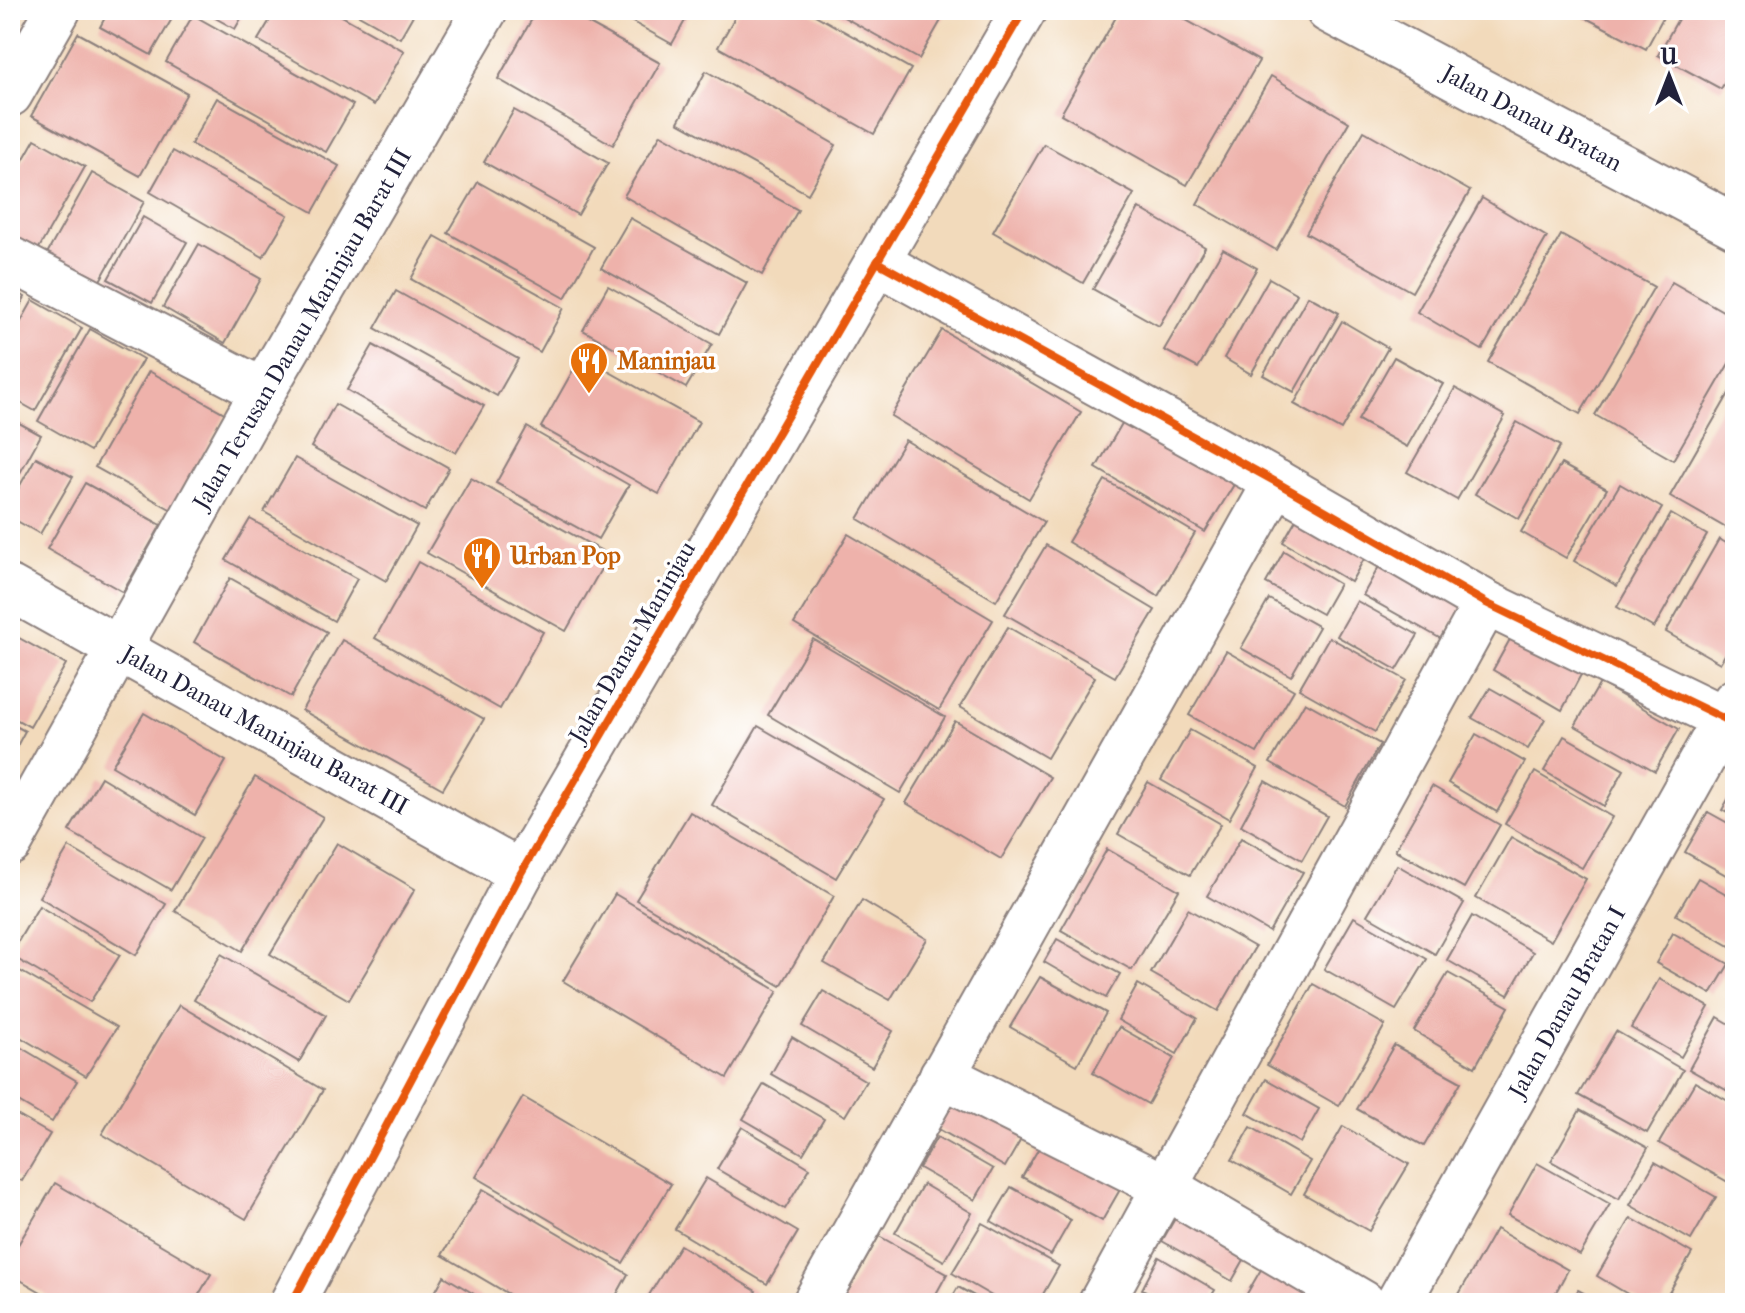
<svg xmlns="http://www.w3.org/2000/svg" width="1745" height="1313" font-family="'IM FELL French Canon',serif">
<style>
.building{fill:#eeb2ab}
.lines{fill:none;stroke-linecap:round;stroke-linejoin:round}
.minor-casing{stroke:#8a7e7b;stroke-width:48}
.minor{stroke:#fff;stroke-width:44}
.cycleway-casing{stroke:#fff;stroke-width:13}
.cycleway{stroke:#e8590c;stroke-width:8}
.labels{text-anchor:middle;stroke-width:7;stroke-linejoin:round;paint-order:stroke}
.street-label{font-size:24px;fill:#22223b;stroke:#fff}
.food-label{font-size:24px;font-weight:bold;fill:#c56008;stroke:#fff;text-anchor:start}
</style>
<rect width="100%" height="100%" fill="#fff"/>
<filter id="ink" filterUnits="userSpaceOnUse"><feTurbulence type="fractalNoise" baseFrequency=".0125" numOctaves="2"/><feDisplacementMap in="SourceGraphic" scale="16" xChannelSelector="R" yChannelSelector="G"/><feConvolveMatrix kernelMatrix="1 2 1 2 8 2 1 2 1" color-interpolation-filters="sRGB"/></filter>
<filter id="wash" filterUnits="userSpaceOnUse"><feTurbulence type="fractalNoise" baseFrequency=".006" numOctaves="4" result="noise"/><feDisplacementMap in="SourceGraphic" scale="32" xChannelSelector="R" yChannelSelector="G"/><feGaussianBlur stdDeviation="1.8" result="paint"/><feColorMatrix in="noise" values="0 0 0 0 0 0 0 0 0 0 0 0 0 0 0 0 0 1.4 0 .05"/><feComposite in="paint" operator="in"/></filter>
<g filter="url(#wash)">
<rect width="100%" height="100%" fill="#f2dabb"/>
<g id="blocks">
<g class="building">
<polygon points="109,10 177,10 151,55 100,27"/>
<polygon points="201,10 246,10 235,29"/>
<polygon points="276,10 331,10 404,51 374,105 258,40"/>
<polygon points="350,10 416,10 400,38"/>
<polygon points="537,10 564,10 660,63 613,145 498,79"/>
<polygon points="611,10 691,10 672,44"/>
<polygon points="739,10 806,10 911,69 874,134 718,47"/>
<polygon points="831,10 947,10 919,59"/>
<polygon points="1120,10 1168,10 1259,61 1187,185 1061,114"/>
<polygon points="1588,10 1667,10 1646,49 1584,17"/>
<polygon points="1683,10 1735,10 1735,64 1721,89 1658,55"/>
<polygon points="193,15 353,105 326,152 166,62"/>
<polygon points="78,33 187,93 140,176 31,116"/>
<polygon points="706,71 836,145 808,194 678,122"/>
<polygon points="1271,76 1349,122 1276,250 1197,204"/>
<polygon points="217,98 339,166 313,212 191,144"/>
<polygon points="514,110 608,163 578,215 484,162"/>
<polygon points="1364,131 1470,191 1412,292 1306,233"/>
<polygon points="661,134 798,210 762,275 624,196"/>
<polygon points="35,139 85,167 38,250 10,234 10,183"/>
<polygon points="1044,144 1134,194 1083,283 993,232"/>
<polygon points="173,151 288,215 263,257 150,192"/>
<polygon points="92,173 144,202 97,286 45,257"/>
<polygon points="478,182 594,247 565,298 448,233"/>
<polygon points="1482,198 1547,237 1482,350 1417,312"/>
<polygon points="1139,208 1205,247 1159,326 1093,289"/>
<polygon points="143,217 187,242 152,303 108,279"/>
<polygon points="630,218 747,283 719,334 601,268"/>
<polygon points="1561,235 1654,287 1580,414 1488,362"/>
<polygon points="435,236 564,308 540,352 411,279"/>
<polygon points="199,244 261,279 225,343 163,307"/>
<polygon points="1223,249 1257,268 1198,368 1164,350"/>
<polygon points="1269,278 1297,294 1251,374 1224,358"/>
<polygon points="1672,282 1735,318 1735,353 1673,460 1595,415"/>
<polygon points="608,286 712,344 686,388 583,330"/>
<polygon points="10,288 25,297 10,324"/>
<polygon points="396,291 518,359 497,396 375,328"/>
<polygon points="1308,296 1339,313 1294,392 1263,375"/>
<polygon points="33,300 82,328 35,411 10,397 10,341"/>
<polygon points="1342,321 1388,348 1341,430 1294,404"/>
<polygon points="90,329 143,359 90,451 38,421"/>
<polygon points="942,330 1081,412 1029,499 891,416"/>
<polygon points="373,345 484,406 456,453 347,390"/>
<polygon points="581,356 699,422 659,494 541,427"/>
<polygon points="1394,357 1443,384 1407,447 1358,420"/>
<polygon points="149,371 226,414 172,510 95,467"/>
<polygon points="1735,383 1735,533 1670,496"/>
<polygon points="1455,388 1505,416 1457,500 1407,472"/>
<polygon points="335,404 449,468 425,511 311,447"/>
<polygon points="1131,408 1241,473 1205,532 1096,468"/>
<polygon points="10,418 41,435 10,491"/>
<polygon points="1517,422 1560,446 1519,519 1475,494"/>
<polygon points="527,427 629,485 598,539 496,483"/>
<polygon points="905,440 1044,522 996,601 858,519"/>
<polygon points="36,457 73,477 40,534 10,517 10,503"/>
<polygon points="295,458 417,526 386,581 264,512"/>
<polygon points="1561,464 1607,489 1566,558 1521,532"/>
<polygon points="471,478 609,555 566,631 427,553"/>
<polygon points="1105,480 1195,533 1158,596 1068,542"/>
<polygon points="85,483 161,525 123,592 47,549"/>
<polygon points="1620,484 1662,508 1617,586 1574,561"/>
<polygon points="1304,505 1373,543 1351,582 1283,542"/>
<polygon points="1671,514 1707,535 1654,628 1617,607"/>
<polygon points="250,519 357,579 334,621 226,560"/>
<polygon points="848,534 993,620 939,710 794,624"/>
<polygon points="1719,539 1735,548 1735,638 1720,663 1666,632"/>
<polygon points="1046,545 1155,610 1115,677 1005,614"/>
<polygon points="1284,551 1339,584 1322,614 1266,583"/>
<polygon points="1387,552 1467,598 1443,640 1363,595"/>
<polygon points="418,562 543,632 500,709 375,638"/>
<polygon points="230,578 327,632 291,697 194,642"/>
<polygon points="1269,599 1319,627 1291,676 1241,648"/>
<polygon points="1357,601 1418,635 1397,670 1337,636"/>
<polygon points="1008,627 1095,677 1047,758 960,707"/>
<polygon points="1514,632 1583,671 1562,710 1493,670"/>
<polygon points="10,633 66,664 30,727 10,716"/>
<polygon points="1329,637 1406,680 1375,732 1299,689"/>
<polygon points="813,639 945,717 900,793 768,715"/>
<polygon points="342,640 484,719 443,789 302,710"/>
<polygon points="1226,651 1294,690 1257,753 1189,715"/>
<polygon points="1600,683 1679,729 1655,771 1575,726"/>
<polygon points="1490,688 1545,719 1528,749 1472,718"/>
<polygon points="1305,702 1380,744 1345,806 1270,763"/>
<polygon points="144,713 226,761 195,815 112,766"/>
<polygon points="955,721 1050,777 1001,859 906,803"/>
<polygon points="10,723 25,731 10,759"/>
<polygon points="758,726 884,799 836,878 712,805"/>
<polygon points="1190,730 1258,768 1229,819 1161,780"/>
<polygon points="1476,734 1525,762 1497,812 1448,783"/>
<polygon points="1564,736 1624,770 1604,806 1544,771"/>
<polygon points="1535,772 1612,817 1582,868 1505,824"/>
<polygon points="101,777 202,838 171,890 69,831"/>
<polygon points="255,777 323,817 242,951 175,911"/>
<polygon points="1265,781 1327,816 1302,860 1241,825"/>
<polygon points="1148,782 1221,824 1190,875 1118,834"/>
<polygon points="1432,786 1500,825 1464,888 1395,850"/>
<polygon points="1735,787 1735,817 1722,810"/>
<polygon points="690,812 834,896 781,986 636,900"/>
<polygon points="1708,812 1735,827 1735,880 1685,852"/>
<polygon points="1511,837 1586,879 1551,941 1476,898"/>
<polygon points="1241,838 1303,872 1269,932 1207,896"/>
<polygon points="337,843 415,889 349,1000 270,954"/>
<polygon points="69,847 166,904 136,955 39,897"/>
<polygon points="1107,849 1179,890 1132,970 1061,930"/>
<polygon points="1397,865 1464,903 1435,954 1367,915"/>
<polygon points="1698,878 1735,899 1735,949 1676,915"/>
<polygon points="615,894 778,991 727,1078 563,981"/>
<polygon points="862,900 927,939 890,1000 824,963"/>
<polygon points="39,906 120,955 90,1002 10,955"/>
<polygon points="1188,909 1255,947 1218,1011 1151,973"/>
<polygon points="1472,916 1533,952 1508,995 1447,960"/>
<polygon points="1354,917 1427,959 1396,1010 1324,969"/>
<polygon points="1673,933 1729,964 1711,994 1656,963"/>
<polygon points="1057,939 1120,974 1106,998 1044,962"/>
<polygon points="221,954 326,1015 299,1062 194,1000"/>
<polygon points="13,967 117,1027 86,1076 10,1031 10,972"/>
<polygon points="1448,973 1509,1007 1475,1067 1414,1031"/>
<polygon points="1040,977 1106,1013 1077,1065 1010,1027"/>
<polygon points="1659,979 1709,1007 1681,1057 1631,1028"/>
<polygon points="1138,984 1197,1018 1177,1054 1118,1020"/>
<polygon points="1313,984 1385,1025 1339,1106 1267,1065"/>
<polygon points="823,991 893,1031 872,1067 802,1026"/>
<polygon points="179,1005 323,1090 246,1219 102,1134"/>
<polygon points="1718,1017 1735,1027 1735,1095 1689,1069"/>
<polygon points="1119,1027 1174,1058 1148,1104 1093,1073"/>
<polygon points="1616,1031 1683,1070 1647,1133 1578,1095"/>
<polygon points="792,1037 866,1081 845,1116 771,1074"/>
<polygon points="10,1041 77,1081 52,1122 10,1097"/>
<polygon points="1394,1045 1461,1082 1424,1146 1357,1109"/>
<polygon points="1266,1079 1319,1109 1300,1143 1247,1113"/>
<polygon points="1695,1082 1735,1105 1735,1186 1659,1143"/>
<polygon points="764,1084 824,1119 803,1154 743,1119"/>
<polygon points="958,1090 1027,1129 1005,1167 937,1128"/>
<polygon points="523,1097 671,1184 623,1263 476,1177"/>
<polygon points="1580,1110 1648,1148 1619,1199 1551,1161"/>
<polygon points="10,1111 50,1134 22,1181 10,1174"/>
<polygon points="1343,1126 1409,1164 1369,1231 1304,1194"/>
<polygon points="742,1127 810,1168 785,1209 717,1169"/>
<polygon points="1251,1127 1310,1161 1291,1194 1232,1160"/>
<polygon points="1047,1134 1126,1179 1102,1221 1022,1177"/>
<polygon points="937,1137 993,1169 975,1200 919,1168"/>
<polygon points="1655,1162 1716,1197 1691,1240 1630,1205"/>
<polygon points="1537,1163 1610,1204 1580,1255 1508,1215"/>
<polygon points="706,1178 798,1232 767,1284 675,1229"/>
<polygon points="55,1183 211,1274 194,1303 60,1303 10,1274 10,1258"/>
<polygon points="923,1184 972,1213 944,1261 895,1233"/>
<polygon points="1011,1187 1071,1220 1051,1255 991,1221"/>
<polygon points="483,1189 628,1274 612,1303 524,1303 442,1255"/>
<polygon points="1184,1203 1254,1242 1232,1281 1162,1241"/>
<polygon points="1631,1218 1692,1253 1663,1303 1643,1303 1597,1276"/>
<polygon points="982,1223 1059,1266 1038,1303 1004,1303 952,1273"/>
<polygon points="1496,1229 1568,1270 1550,1303 1454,1303"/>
<polygon points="879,1236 947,1274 931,1303 848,1303 843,1300"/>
<polygon points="680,1245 756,1291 749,1303 664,1303 649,1295"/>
<polygon points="1270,1254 1347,1303 1256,1303 1245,1297"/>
<polygon points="1159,1257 1215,1290 1207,1303 1168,1303 1142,1289"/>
<polygon points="444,1276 489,1303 429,1303"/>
<polygon points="958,1287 987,1303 949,1303"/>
<polygon points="1578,1290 1602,1303 1571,1303"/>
</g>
</g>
</g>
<g filter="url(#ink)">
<use href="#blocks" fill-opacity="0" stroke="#8a7e7b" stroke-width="2"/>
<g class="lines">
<g class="minor-casing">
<g id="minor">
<polyline points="1328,10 1735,226"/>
<polyline points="10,94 58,10"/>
<polyline points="10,259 263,391"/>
<polyline points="877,262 1276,482 1486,603 1725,719"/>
<polyline points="10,588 521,873"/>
<polyline points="10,843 263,391 485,10"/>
<polyline points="942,1075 1165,1187 1363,1303"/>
<polyline points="292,1303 521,873 1024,10"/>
<polyline points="815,1303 1276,482"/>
<polyline points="1101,1303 1486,603"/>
<polyline points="1398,1303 1735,701"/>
</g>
</g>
<use href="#minor" class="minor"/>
<g class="cycleway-casing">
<g id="cycleway">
<polyline points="877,262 1276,482 1486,603 1725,719"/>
<polyline points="292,1303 521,873 1024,10"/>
</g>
</g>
<use href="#cycleway" class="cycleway"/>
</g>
</g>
<defs>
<g id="restaurant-pin" transform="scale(2)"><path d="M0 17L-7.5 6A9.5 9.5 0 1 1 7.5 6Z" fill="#e8710a" stroke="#fff"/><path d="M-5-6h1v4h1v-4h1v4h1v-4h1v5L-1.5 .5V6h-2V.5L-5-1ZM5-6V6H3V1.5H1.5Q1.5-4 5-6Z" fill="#fff"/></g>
</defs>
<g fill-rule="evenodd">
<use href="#restaurant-pin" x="589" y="361"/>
<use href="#restaurant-pin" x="482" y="556"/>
</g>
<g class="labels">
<g class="street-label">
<text transform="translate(1532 118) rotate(28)" y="8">Jalan Danau Bratan</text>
<text transform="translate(302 329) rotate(-60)" y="8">Jalan Terusan Danau Maninjau Barat III</text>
<text transform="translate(632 642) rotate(-60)" y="8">Jalan Danau Maninjau</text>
<text transform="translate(265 730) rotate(29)" y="8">Jalan Danau Maninjau Barat III</text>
<text transform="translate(1567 1002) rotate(-61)" y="8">Jalan Danau Bratan I</text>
</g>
<g class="food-label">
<text x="617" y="369">Maninjau</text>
<text x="510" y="564">Urban Pop</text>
</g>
</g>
<rect width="1745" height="1313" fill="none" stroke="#fff" stroke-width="40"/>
<g transform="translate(1669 76)" stroke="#ffffff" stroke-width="6" paint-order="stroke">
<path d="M0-6L14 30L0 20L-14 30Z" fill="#22223b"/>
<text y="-12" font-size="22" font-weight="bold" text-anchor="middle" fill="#22223b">U</text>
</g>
</svg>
